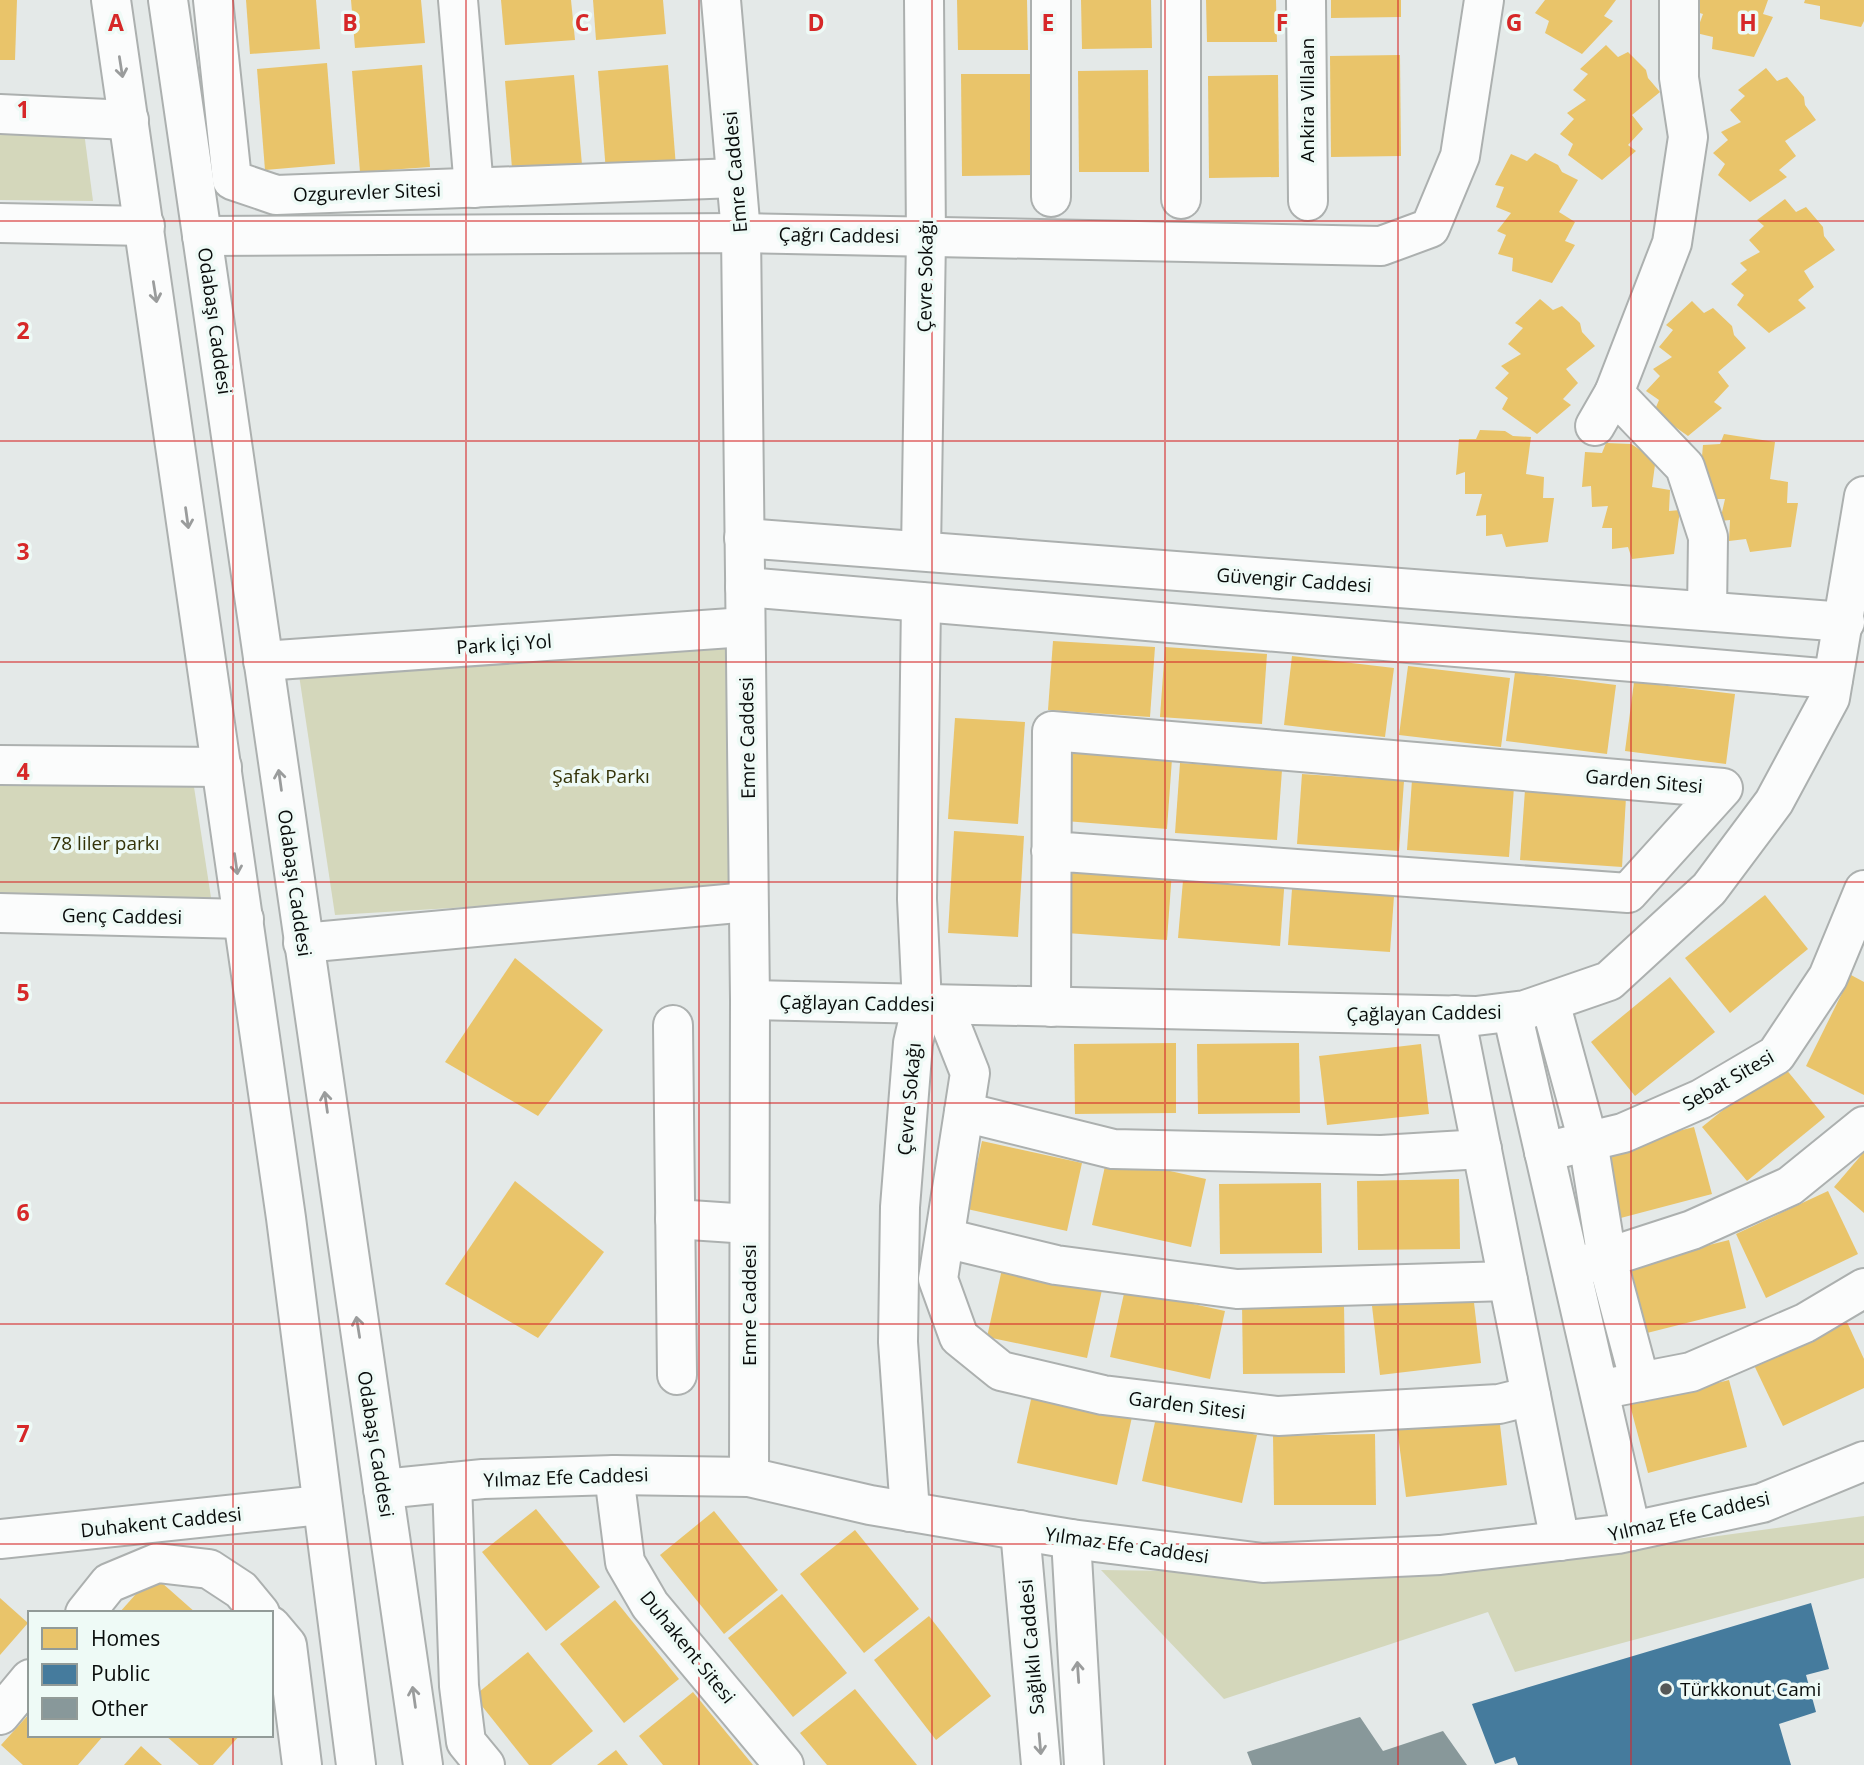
<svg xmlns="http://www.w3.org/2000/svg" width="1864" height="1765" font-family="'Open Sans',sans-serif">
<style>
.green{fill:#d4d7bb}
.homes{fill:#e9c46a}
.public{fill:#457b9d}
.building{fill:#88989a}
.lines{fill:none;stroke-linecap:round;stroke-linejoin:round}
.minor-casing{stroke:#acb0af;stroke-width:42}
.minor{stroke:#fbfcfc;stroke-width:38}
.oneway{stroke:#9a9c9c}
.grid{fill:none;stroke:#d62828;stroke-width:2;stroke-opacity:0.55}
.poi-dot{fill:#565958;stroke:#eefaf6;stroke-width:2.5}
.labels{text-anchor:middle;stroke-width:7;stroke-linejoin:round;paint-order:stroke}
.street-label{font-size:19px;fill:#090c0b;stroke:#eefaf6}
.park-label{font-size:19px;fill:#343308;stroke:#eefaf6}
.poi-label{font-size:19px;fill:#090c0b;stroke:#eefaf6;text-anchor:start}
.grid-label{font-size:23px;text-anchor:middle;font-weight:bold;fill:#d62828;stroke:#eefaf6;stroke-width:7;stroke-linejoin:round;paint-order:stroke}
</style>
<rect width="100%" height="100%" fill="#e4e9e8"/>
<g class="green">
<polygon points="0,129 84,132 93,201 0,200"/>
<polygon points="732,644 733,891 335,915 299,675"/>
<polygon points="0,784 194,787 212,904 0,897"/>
<polygon points="1864,1516 1864,1578 1515,1672 1488,1612 1224,1699 1101,1570 1433,1575"/>
</g>
<g class="homes">
<polygon points="0,0 17,0 15,60 0,60"/>
<polygon points="246,0 316,0 320,49 250,54"/>
<polygon points="351,0 421,0 425,43 355,48"/>
<polygon points="501,0 571,0 575,40 505,45"/>
<polygon points="593,0 663,0 666,34 596,40"/>
<polygon points="957,0 1027,0 1028,50 958,50"/>
<polygon points="1081,0 1151,0 1152,48 1082,49"/>
<polygon points="1206,0 1276,0 1277,42 1207,42"/>
<polygon points="1331,0 1401,0 1401,17 1331,18"/>
<polygon points="1545,0 1616,0 1604,16 1613,21 1582,54 1545,33 1549,21 1535,13"/>
<polygon points="1700,0 1768,0 1763,14 1773,17 1754,57 1712,49 1713,37 1696,33 1703,14 1693,11"/>
<polygon points="1805,0 1864,0 1864,21 1861,27 1820,19 1820,6 1804,3"/>
<polygon points="1606,45 1618,57 1628,52 1646,70 1648,78 1660,92 1632,115 1643,129 1628,145 1636,151 1602,180 1568,155 1573,144 1560,134 1574,119 1567,113 1586,100 1573,90 1588,74 1580,69"/>
<polygon points="1400,55 1401,156 1331,157 1330,56"/>
<polygon points="327,63 335,164 265,170 257,69"/>
<polygon points="422,65 430,167 360,172 352,71"/>
<polygon points="668,65 676,167 606,172 598,71"/>
<polygon points="1766,68 1777,81 1787,77 1804,97 1805,105 1816,120 1785,141 1796,156 1779,170 1787,177 1750,202 1718,175 1725,164 1713,153 1728,140 1721,132 1741,122 1730,110 1745,96 1738,90"/>
<polygon points="1148,70 1149,172 1079,172 1078,71"/>
<polygon points="961,74 1031,74 1032,175 962,176"/>
<polygon points="574,75 583,176 513,181 505,81"/>
<polygon points="1278,75 1279,177 1209,178 1208,76"/>
<polygon points="1535,153 1558,165 1562,172 1578,180 1559,212 1575,222 1565,241 1575,245 1552,283 1512,271 1513,258 1498,254 1506,235 1497,231 1511,213 1496,207 1504,187 1495,185 1511,154 1527,161"/>
<polygon points="1785,199 1796,212 1806,207 1823,227 1824,236 1835,250 1804,271 1814,287 1798,300 1806,308 1769,333 1737,305 1744,295 1731,284 1747,270 1740,263 1760,252 1749,240 1764,226 1757,220"/>
<polygon points="1540,299 1553,310 1562,306 1580,323 1582,332 1595,346 1566,369 1578,383 1563,399 1571,405 1537,434 1502,409 1508,398 1495,388 1509,373 1501,366 1521,354 1508,344 1523,328 1515,323"/>
<polygon points="1692,301 1704,313 1713,308 1732,326 1734,335 1746,348 1718,372 1729,386 1714,402 1722,408 1688,436 1654,412 1659,400 1646,391 1660,376 1653,369 1672,357 1659,347 1673,330 1666,325"/>
<polygon points="1480,430 1505,431 1513,436 1531,437 1526,474 1544,477 1543,498 1554,498 1548,542 1506,547 1502,534 1486,536 1486,515 1476,516 1482,494 1465,494 1465,472 1456,475 1459,439 1476,439"/>
<polygon points="1724,434 1775,442 1770,479 1788,482 1787,503 1798,503 1791,547 1750,552 1746,539 1729,541 1730,520 1720,521 1725,499 1709,499 1709,478 1700,479 1703,445 1720,444"/>
<polygon points="1606,443 1631,444 1639,449 1657,450 1652,487 1670,490 1669,511 1680,510 1674,554 1632,559 1628,547 1612,549 1612,528 1602,528 1608,506 1592,507 1591,486 1582,487 1585,452 1602,453"/>
<polygon points="1053,641 1155,647 1150,717 1048,710"/>
<polygon points="1165,647 1267,654 1262,724 1160,717"/>
<polygon points="1292,656 1394,668 1385,737 1284,725"/>
<polygon points="1408,666 1510,678 1501,747 1399,735"/>
<polygon points="1515,672 1616,685 1607,754 1506,741"/>
<polygon points="1634,682 1735,694 1726,764 1625,751"/>
<polygon points="955,718 1025,722 1018,824 948,819"/>
<polygon points="1071,752 1172,759 1167,829 1065,821"/>
<polygon points="1180,763 1282,770 1277,840 1175,833"/>
<polygon points="1302,774 1404,781 1399,851 1297,844"/>
<polygon points="1412,780 1514,787 1509,857 1407,850"/>
<polygon points="1525,790 1626,797 1622,867 1520,860"/>
<polygon points="954,831 1024,836 1018,937 948,933"/>
<polygon points="1070,864 1172,871 1167,940 1066,933"/>
<polygon points="1184,869 1285,876 1280,946 1178,938"/>
<polygon points="1293,875 1395,882 1390,952 1288,945"/>
<polygon points="1765,895 1808,949 1730,1013 1685,958"/>
<polygon points="515,958 603,1030 538,1116 445,1062"/>
<polygon points="1851,975 1864,982 1864,1095 1806,1066"/>
<polygon points="1670,977 1715,1032 1635,1096 1591,1042"/>
<polygon points="1176,1043 1176,1113 1075,1114 1074,1044"/>
<polygon points="1299,1043 1300,1113 1198,1114 1197,1044"/>
<polygon points="1421,1044 1429,1114 1327,1125 1319,1056"/>
<polygon points="1781,1063 1825,1117 1747,1181 1702,1127"/>
<polygon points="1694,1127 1712,1194 1613,1220 1595,1152"/>
<polygon points="982,1141 1082,1163 1067,1231 967,1209"/>
<polygon points="1864,1152 1864,1213 1834,1187"/>
<polygon points="1107,1157 1206,1179 1191,1247 1092,1225"/>
<polygon points="1459,1179 1460,1249 1358,1250 1357,1181"/>
<polygon points="515,1181 604,1252 538,1338 445,1284"/>
<polygon points="1321,1183 1322,1253 1220,1254 1219,1184"/>
<polygon points="1828,1191 1858,1254 1766,1298 1736,1234"/>
<polygon points="1729,1240 1746,1308 1647,1333 1630,1265"/>
<polygon points="1002,1269 1102,1290 1087,1358 987,1337"/>
<polygon points="1125,1289 1225,1311 1210,1379 1110,1357"/>
<polygon points="1473,1294 1481,1363 1380,1375 1372,1306"/>
<polygon points="1344,1303 1345,1373 1243,1374 1242,1304"/>
<polygon points="1846,1320 1864,1359 1864,1388 1783,1426 1753,1363"/>
<polygon points="1729,1380 1747,1447 1648,1473 1630,1405"/>
<polygon points="1032,1395 1132,1417 1117,1485 1017,1463"/>
<polygon points="1157,1413 1257,1435 1242,1503 1142,1481"/>
<polygon points="1499,1416 1507,1485 1406,1497 1397,1427"/>
<polygon points="1375,1434 1376,1505 1274,1505 1273,1436"/>
<polygon points="536,1509 600,1587 546,1631 482,1552"/>
<polygon points="714,1511 778,1590 724,1634 660,1555"/>
<polygon points="855,1530 919,1609 864,1653 800,1574"/>
<polygon points="153,1575 196,1613 119,1613"/>
<polygon points="782,1594 847,1673 793,1717 728,1638"/>
<polygon points="0,1598 28,1623 0,1655"/>
<polygon points="615,1600 679,1679 624,1723 560,1644"/>
<polygon points="929,1616 991,1696 936,1740 874,1660"/>
<polygon points="528,1652 593,1731 551,1765 529,1765 474,1696"/>
<polygon points="855,1689 917,1765 827,1765 800,1733"/>
<polygon points="693,1692 753,1765 663,1765 639,1736"/>
<polygon points="30,1713 30,1735 104,1735 78,1765 23,1765 1,1745"/>
<polygon points="165,1735 240,1735 213,1765 199,1765"/>
<polygon points="141,1746 162,1765 124,1765"/>
<polygon points="616,1750 628,1765 597,1765"/>
</g>
<polygon class="public" points="1811,1603 1829,1669 1806,1675 1816,1712 1779,1724 1791,1765 1518,1765 1515,1757 1495,1764 1472,1704"/>
<polygon class="building" points="1360,1717 1383,1751 1443,1731 1467,1765 1252,1765 1247,1752"/>
<g class="lines">
<g class="minor-casing">
<g id="minor">
<polyline points="111,0 286,1218 356,1765"/>
<polyline points="168,0 423,1765"/>
<polyline points="213,0 232,180 276,195 736,178"/>
<polyline points="458,0 474,188"/>
<polyline points="721,0 741,233 750,1000 749,1477"/>
<polyline points="1181,0 1181,199"/>
<polyline points="1306,0 1308,201"/>
<polyline points="1679,0 1679,78 1688,137 1672,243 1614,393 1685,467 1708,537 1707,611"/>
<polyline points="0,114 129,120"/>
<polyline points="1051,197 1051,0"/>
<polyline points="0,223 145,226"/>
<polyline points="202,236 741,233 1381,246 1430,228 1460,156 1484,0"/>
<polyline points="1595,426 1614,393"/>
<polyline points="744,538 1845,622"/>
<polyline points="921,551 926,237 924,0"/>
<polyline points="745,587 1833,679"/>
<polyline points="263,661 745,627"/>
<polyline points="0,765 222,767"/>
<polyline points="0,913 244,919"/>
<polyline points="303,943 748,902"/>
<polyline points="750,1000 1476,1016 1525,1010 1609,981 1709,889 1774,802 1830,698 1864,496"/>
<polyline points="1550,1002 1588,1141 1607,1259 1640,1382"/>
<polyline points="943,1005 970,1073 938,1279 959,1337 1001,1371 1103,1395 1278,1416 1499,1404 1531,1396"/>
<polyline points="1051,1007 1052,731 1723,788 1628,893 1051,851"/>
<polyline points="1512,1012 1631,1531"/>
<polyline points="1455,1015 1560,1541"/>
<polyline points="673,1025 677,1375"/>
<polyline points="964,1112 1113,1149 1381,1155 1482,1149"/>
<polyline points="1544,1152 1623,1133 1701,1099 1776,1055 1828,977 1864,890"/>
<polyline points="675,1219 749,1224"/>
<polyline points="945,1238 1056,1265 1237,1289 1508,1281"/>
<polyline points="1584,1265 1692,1230 1790,1186 1864,1126"/>
<polyline points="1614,1387 1691,1372 1805,1323 1864,1288"/>
<polyline points="614,1475 625,1562 650,1605 784,1765"/>
<polyline points="452,1482 459,1686 466,1742 485,1765"/>
<polyline points="383,1489 483,1479 614,1475 749,1477 870,1505 1071,1539 1263,1563 1440,1555 1618,1534 1762,1503 1864,1461"/>
<polyline points="910,1512 898,1342 900,1207 913,1043 922,1004 917,899 921,602"/>
<polyline points="1020,1530 1041,1765"/>
<polyline points="0,1539 321,1505"/>
<polyline points="1071,1539 1084,1765"/>
<polyline points="85,1613 109,1583 157,1563 209,1569 241,1590 260,1613"/>
<polyline points="271,1626 287,1645 302,1765"/>
<polyline points="0,1715 30,1679"/>
</g>
</g>
<use href="#minor" class="minor"/>
</g>
<defs><path id="oneway-shaft" d="M-6 0H5M1.5-3L5.5 0L1.5 3" fill="none" stroke-width="1.6" stroke-linecap="round" stroke-linejoin="round" transform="scale(1.75)"/></defs>
<g class="oneway">
<use href="#oneway-shaft" transform="translate(121 67) rotate(81)"/>
<use href="#oneway-shaft" transform="translate(155 292) rotate(81)"/>
<use href="#oneway-shaft" transform="translate(187 518) rotate(82)"/>
<use href="#oneway-shaft" transform="translate(280 780) rotate(-98)"/>
<use href="#oneway-shaft" transform="translate(236 864) rotate(82)"/>
<use href="#oneway-shaft" transform="translate(326 1102) rotate(-98)"/>
<use href="#oneway-shaft" transform="translate(358 1327) rotate(-99)"/>
<use href="#oneway-shaft" transform="translate(1078 1672) rotate(-94)"/>
<use href="#oneway-shaft" transform="translate(414 1697) rotate(-98)"/>
<use href="#oneway-shaft" transform="translate(1040 1744) rotate(85)"/>
</g>
<path class="grid" d="M233,0V1613M466,0V1765M699,0V1765M932,0V1765M1165,0V1765M1398,0V1765M1631,0V1765M0,221H1864M0,441H1864M0,662H1864M0,882H1864M0,1103H1864M0,1324H1864M0,1544H1864M233,1735V1765"/>
<circle class="poi-dot" cx="1666" cy="1689" r="7"/>
<g class="labels">
<g class="street-label">
<text transform="translate(1307 100) rotate(-90)" y="7">Ankira Villalan</text>
<text transform="translate(735 172) rotate(-95)" y="7">Emre Caddesi</text>
<text transform="translate(367 192) rotate(-2)" y="7">Ozgurevler Sitesi</text>
<text transform="translate(839 235) rotate(1)" y="7">Çağrı Caddesi</text>
<text transform="translate(925 276) rotate(-89)" y="7">Çevre Sokağı</text>
<text transform="translate(215 321) rotate(82)" y="7">Odabaşı Caddesi</text>
<text transform="translate(1294 580) rotate(4)" y="7">Güvengir Caddesi</text>
<text transform="translate(504 644) rotate(-4)" y="7">Park İçi Yol</text>
<text transform="translate(747 738) rotate(-91)" y="7">Emre Caddesi</text>
<text transform="translate(1644 781) rotate(5)" y="7">Garden Sitesi</text>
<text transform="translate(295 883) rotate(82)" y="7">Odabaşı Caddesi</text>
<text transform="translate(122 916) rotate(1)" y="7">Genç Caddesi</text>
<text transform="translate(857 1003) rotate(1)" y="7">Çağlayan Caddesi</text>
<text transform="translate(1424 1013) rotate(-1)" y="7">Çağlayan Caddesi</text>
<text transform="translate(1728 1080) rotate(-30)" y="7">Sebat Sitesi</text>
<text transform="translate(909 1099) rotate(-85)" y="7">Çevre Sokağı</text>
<text transform="translate(749 1305) rotate(-90)" y="7">Emre Caddesi</text>
<text transform="translate(1187 1405) rotate(7)" y="7">Garden Sitesi</text>
<text transform="translate(376 1444) rotate(81)" y="7">Odabaşı Caddesi</text>
<text transform="translate(566 1477) rotate(-2)" y="7">Yılmaz Efe Caddesi</text>
<text transform="translate(1689 1516) rotate(-13)" y="7">Yılmaz Efe Caddesi</text>
<text transform="translate(161 1522) rotate(-6)" y="7">Duhakent Caddesi</text>
<text transform="translate(1127 1545) rotate(8)" y="7">Yılmaz Efe Caddesi</text>
<text transform="translate(688 1647) rotate(51)" y="7">Duhakent Sitesi</text>
<text transform="translate(1031 1647) rotate(-95)" y="7">Sağlıklı Caddesi</text>
</g>
<g class="park-label">
<text x="601" y="783">Şafak Parkı</text>
<text x="105" y="850">78 liler parkı</text>
</g>
<g class="poi-label">
<text x="1680" y="1696">Türkkonut Cami</text>
</g>
</g>
<g class="grid-label">
<text x="116" y="31">A</text>
<text x="350" y="31">B</text>
<text x="582" y="31">C</text>
<text x="816" y="31">D</text>
<text x="1048" y="31">E</text>
<text x="1282" y="31">F</text>
<text x="1514" y="31">G</text>
<text x="1748" y="31">H</text>
<text x="23" y="118">1</text>
<text x="23" y="339">2</text>
<text x="23" y="560">3</text>
<text x="23" y="780">4</text>
<text x="23" y="1001">5</text>
<text x="23" y="1221">6</text>
<text x="23" y="1442">7</text>
</g>
<rect x="28" y="1611" width="245" height="126" fill="#eefaf6" stroke="#929b98" stroke-width="2"/>
<rect x="42" y="1628" width="35" height="21" fill="#e9c46a" stroke="#929b98" stroke-width="2"/>
<text x="91" y="1646" font-size="21" fill="#090c0b">Homes</text>
<rect x="42" y="1664" width="35" height="21" fill="#457b9d" stroke="#929b98" stroke-width="2"/>
<text x="91" y="1681" font-size="21" fill="#090c0b">Public</text>
<rect x="42" y="1698" width="35" height="21" fill="#88989a" stroke="#929b98" stroke-width="2"/>
<text x="91" y="1716" font-size="21" fill="#090c0b">Other</text>
</svg>
